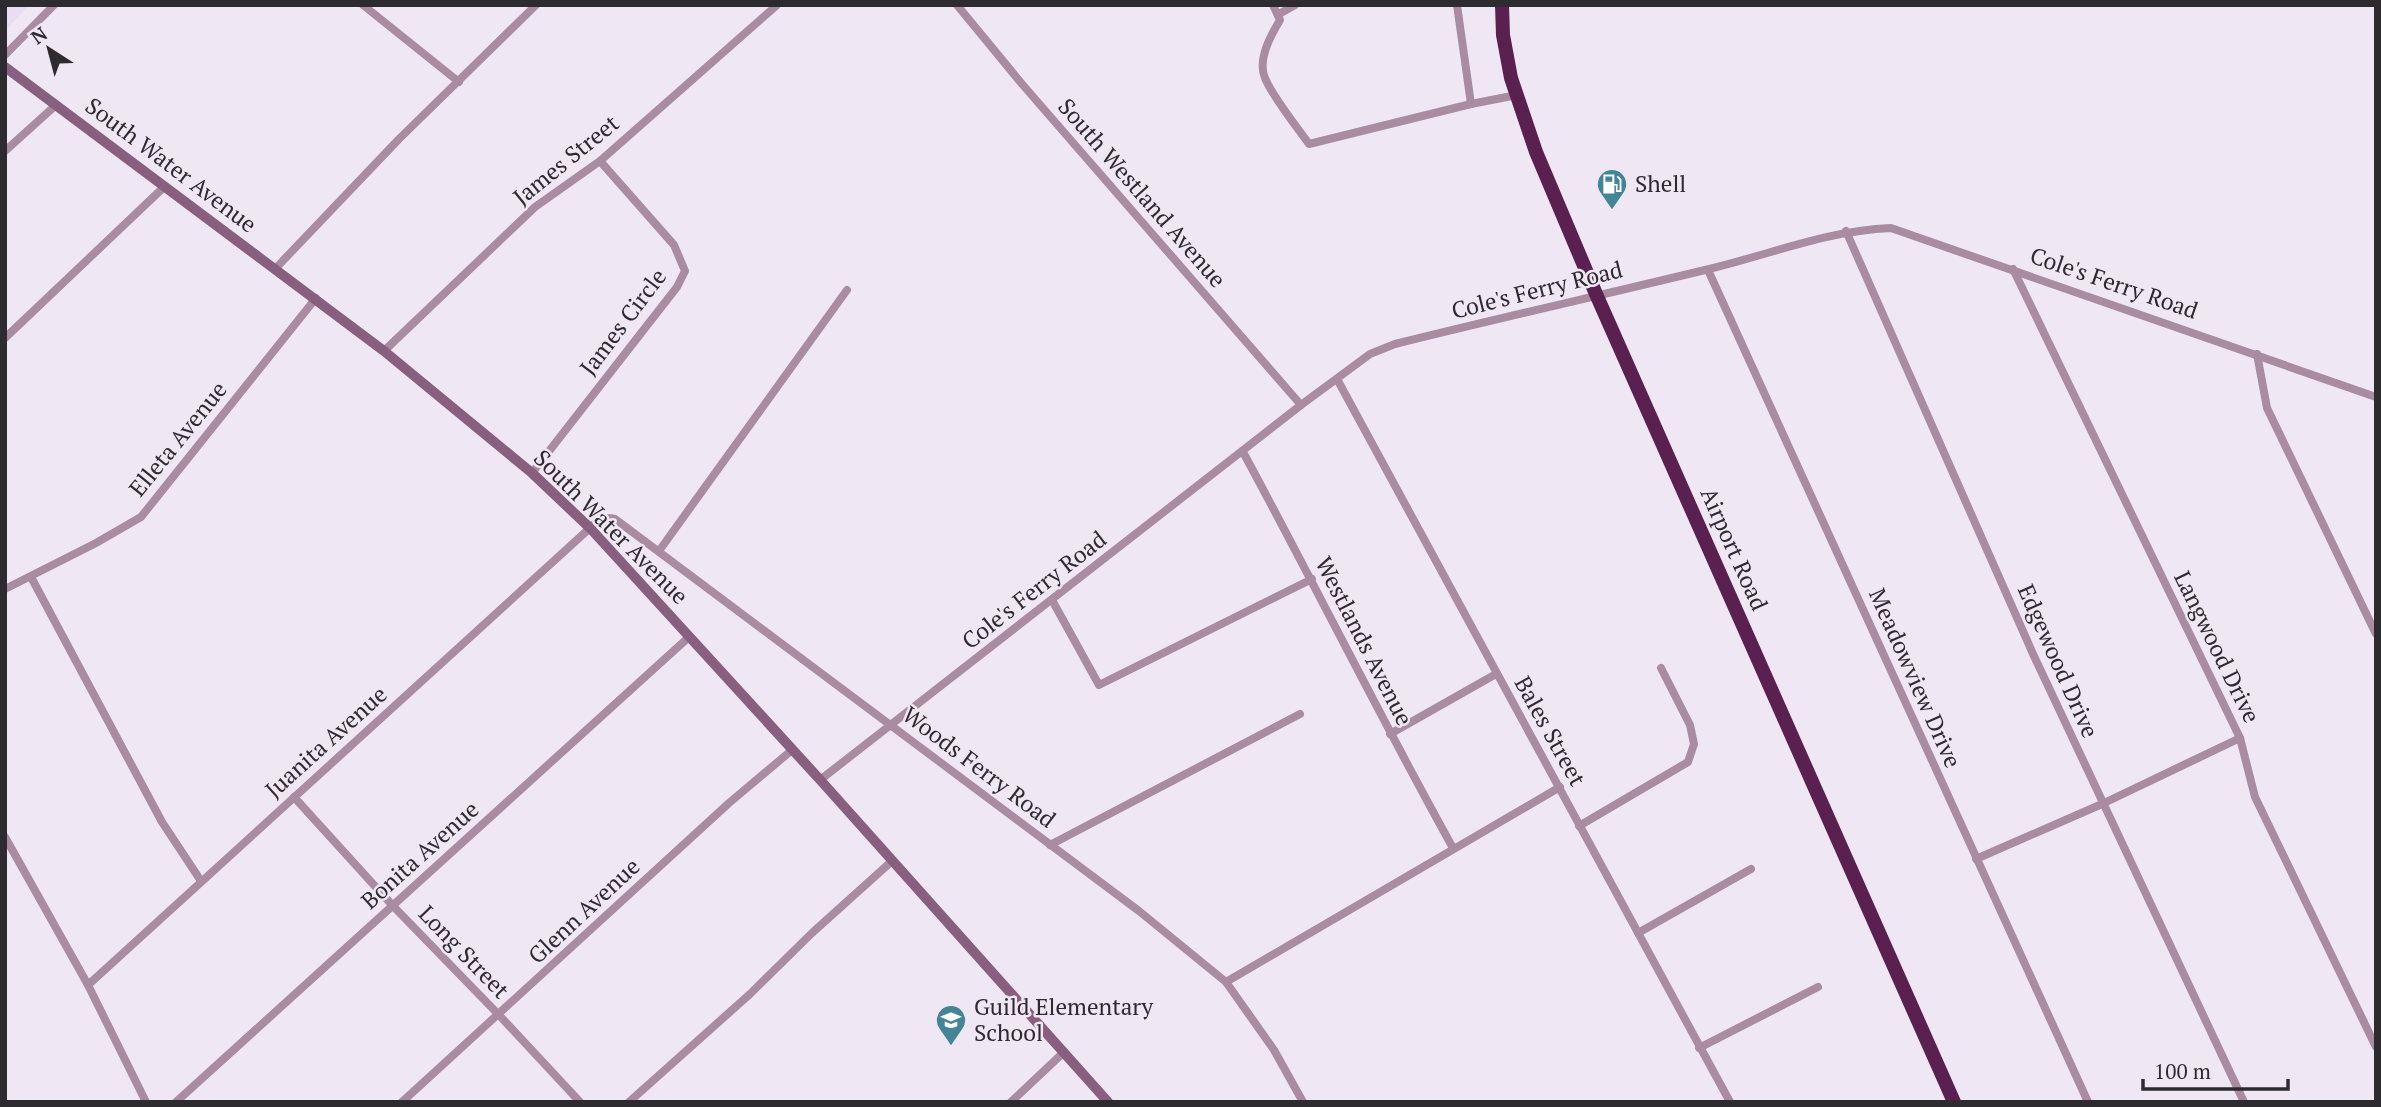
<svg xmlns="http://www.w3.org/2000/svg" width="2381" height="1107" font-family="'PT Serif',serif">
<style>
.built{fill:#eadcf1}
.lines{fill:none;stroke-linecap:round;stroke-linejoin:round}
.street{stroke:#a98ca2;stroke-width:8}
.secondary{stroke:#885f7f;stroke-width:10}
.highway{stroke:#5a2150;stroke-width:14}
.labels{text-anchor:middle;stroke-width:5;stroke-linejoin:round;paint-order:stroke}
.street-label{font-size:23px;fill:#2e2b30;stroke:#f0e7f5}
.poi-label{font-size:23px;fill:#2e2b30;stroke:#f0e7f5;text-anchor:start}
</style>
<rect width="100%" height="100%" fill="#f0e7f5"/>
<polygon class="built" points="5,5 29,5 5,31"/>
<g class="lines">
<g class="street">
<polyline points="363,5 459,82"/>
<polyline points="957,5 1022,84 1301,405"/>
<path d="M1273,5L1280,20C1271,35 1257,60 1265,78C1272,96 1297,127 1309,144L1471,104L1517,95"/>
<polyline points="1457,5 1471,104"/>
<polyline points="1279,14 1295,5"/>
<polyline points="5,55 54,5"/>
<polyline points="5,151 56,105"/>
<polyline points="1846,231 2033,654 2244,1102"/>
<polyline points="275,269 399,139 536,5"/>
<polyline points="2013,269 2240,738 2255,797 2376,1047"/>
<polyline points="1708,270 2088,1102"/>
<polyline points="5,338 164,187"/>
<polyline points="384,351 535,207 600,161 777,5"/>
<polyline points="2257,354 2267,408 2376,634"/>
<polyline points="1337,379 1730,1102"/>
<path d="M1243,452C1314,583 1380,717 1453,848"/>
<polyline points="532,473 677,287 685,271 674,245 600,161"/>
<polyline points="659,551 847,290"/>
<polyline points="31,577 162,822 201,881"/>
<polyline points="5,589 96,543 141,517 316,298"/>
<polyline points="1052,600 1099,685 1312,579"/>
<polyline points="1390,734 1496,674"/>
<path d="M820,780L1301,405L1370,354L1395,344C1499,318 1602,295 1705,270C1769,255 1824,231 1891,228L2376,397"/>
<polyline points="294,797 393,906 499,1015 580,1102"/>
<polyline points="1579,826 1688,762 1694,744 1690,725 1661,668"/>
<polyline points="5,837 88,985 146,1102"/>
<polyline points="1050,845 1300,714"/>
<polyline points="1976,859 2102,804 2240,738"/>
<polyline points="1638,933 1751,869"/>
<polyline points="1226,982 1560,787"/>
<path d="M88,985L590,528C598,520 603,516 615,519L1139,911L1226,982L1274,1050L1303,1102"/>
<polyline points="1699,1048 1818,987"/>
<polyline points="176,1102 689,637"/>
<polyline points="402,1102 729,803 792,750"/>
<polyline points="629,1102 750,994 812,933 892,861"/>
<polyline points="1011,1102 1064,1052"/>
</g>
<polyline class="secondary" points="5,67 384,351 532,473 590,528 823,783 1108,1102"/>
<polyline class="highway" points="1502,5 1503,35 1511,78 1536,152 1596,294 1954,1102"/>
</g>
<defs>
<g id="fuel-pin" transform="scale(1.575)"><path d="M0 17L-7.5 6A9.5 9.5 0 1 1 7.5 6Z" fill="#438596" stroke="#f0e7f5"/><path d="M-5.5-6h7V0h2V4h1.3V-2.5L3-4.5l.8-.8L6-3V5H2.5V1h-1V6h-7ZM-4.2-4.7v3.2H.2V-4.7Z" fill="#fff"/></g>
<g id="school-pin" transform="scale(1.575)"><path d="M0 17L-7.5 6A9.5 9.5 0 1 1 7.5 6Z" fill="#438596" stroke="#f0e7f5"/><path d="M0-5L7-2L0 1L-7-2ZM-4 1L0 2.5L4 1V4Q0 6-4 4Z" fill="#fff"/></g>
</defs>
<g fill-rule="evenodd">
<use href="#fuel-pin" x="1612" y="184"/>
<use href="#school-pin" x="951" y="1020"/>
</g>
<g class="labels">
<g class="street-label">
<text transform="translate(566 160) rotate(-39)" y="8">James Street</text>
<text transform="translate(171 165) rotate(37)" y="8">South Water Avenue</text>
<text transform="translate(1142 193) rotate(49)" y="8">South Westland Avenue</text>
<text transform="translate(2114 283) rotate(19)" y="8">Cole's Ferry Road</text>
<text transform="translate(1537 290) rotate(-14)" y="8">Cole's Ferry Road</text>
<text transform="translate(623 322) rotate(-53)" y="8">James Circle</text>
<text transform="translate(178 439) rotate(-51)" y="8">Elleta Avenue</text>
<text transform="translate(611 527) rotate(45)" y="8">South Water Avenue</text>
<text transform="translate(1734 549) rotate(66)" y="8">Airport Road</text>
<text transform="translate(1034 590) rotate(-38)" y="8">Cole's Ferry Road</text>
<text transform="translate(1364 641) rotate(63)" y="8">Westlands Avenue</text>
<text transform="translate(2217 647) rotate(64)" y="8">Langwood Drive</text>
<text transform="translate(2058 661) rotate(66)" y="8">Edgewood Drive</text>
<text transform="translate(1915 678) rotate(66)" y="8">Meadowview Drive</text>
<text transform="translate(1550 731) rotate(61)" y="8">Bales Street</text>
<text transform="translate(326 742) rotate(-42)" y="8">Juanita Avenue</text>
<text transform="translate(979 767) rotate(37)" y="8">Woods Ferry Road</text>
<text transform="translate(420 855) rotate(-42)" y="8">Bonita Avenue</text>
<text transform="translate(584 911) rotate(-43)" y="8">Glenn Avenue</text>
<text transform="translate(464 952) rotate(46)" y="8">Long Street</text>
</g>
<g class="poi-label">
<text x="1635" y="192">Shell</text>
<text x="974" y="1015">Guild Elementary<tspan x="974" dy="26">School</tspan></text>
</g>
</g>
<rect width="2381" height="1107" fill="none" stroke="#2e2b30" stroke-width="14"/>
<g transform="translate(49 49) rotate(324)" stroke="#f0e7f5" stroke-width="5" paint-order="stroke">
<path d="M0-5L12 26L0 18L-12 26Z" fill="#2e2b30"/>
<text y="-10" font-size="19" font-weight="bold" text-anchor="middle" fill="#2e2b30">N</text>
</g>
<path d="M2143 1079v10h145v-10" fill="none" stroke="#2e2b30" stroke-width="3.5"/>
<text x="2154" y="1079" font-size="21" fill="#2e2b30" stroke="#f0e7f5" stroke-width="5" paint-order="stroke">100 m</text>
</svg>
